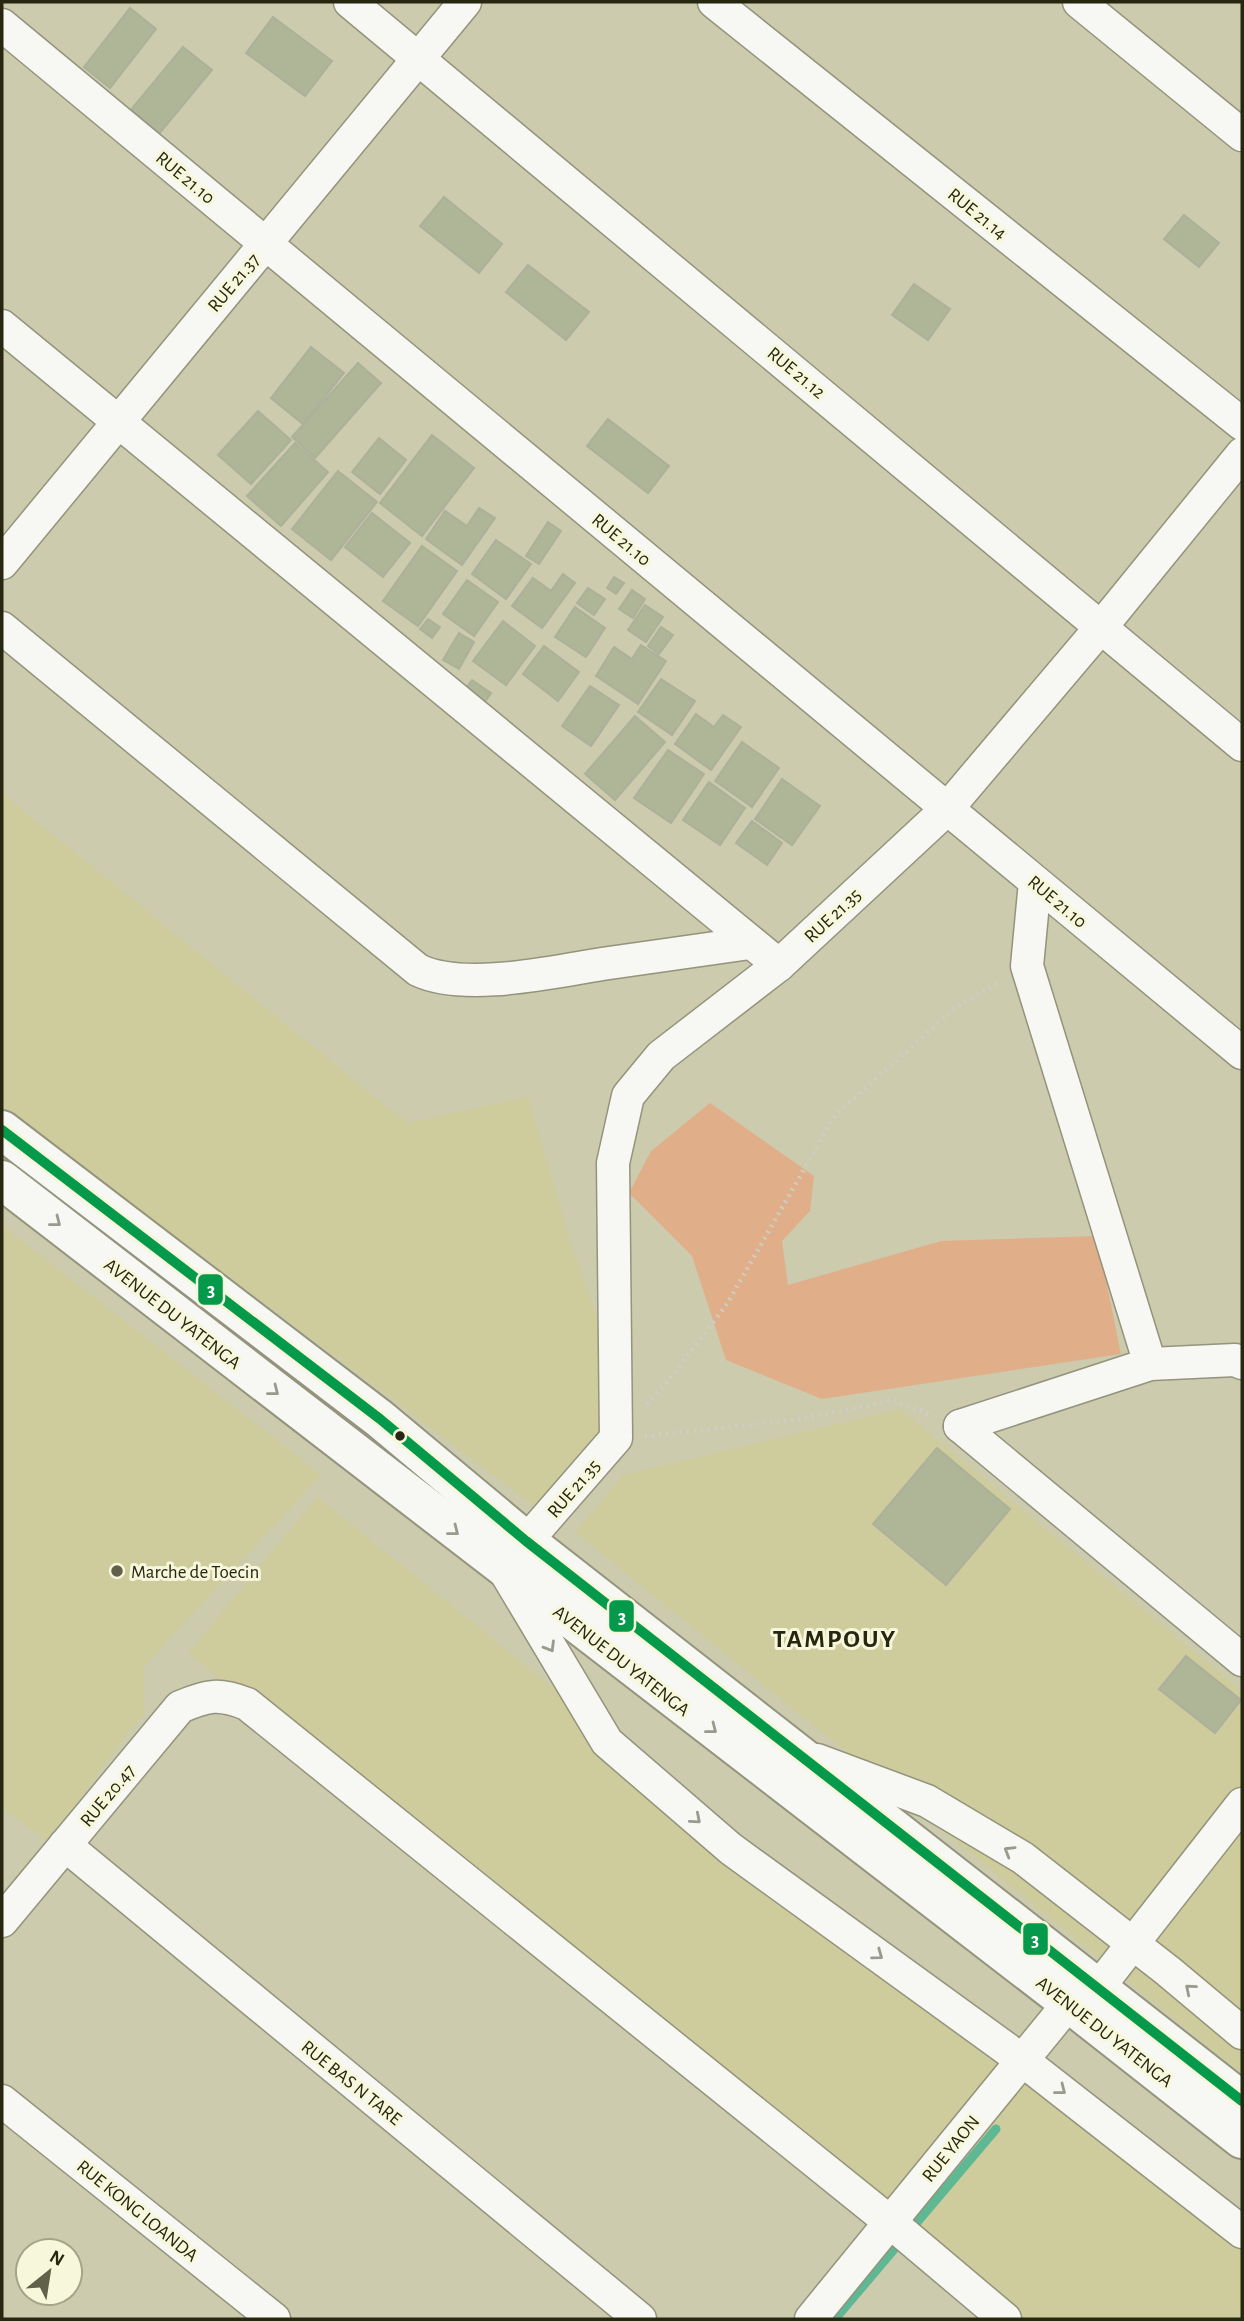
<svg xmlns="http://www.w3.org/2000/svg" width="1244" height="2321" font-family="'Alegreya Sans',sans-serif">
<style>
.built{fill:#cecc9c}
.green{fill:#e0af89}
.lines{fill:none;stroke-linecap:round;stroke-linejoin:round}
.stream{stroke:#5eb893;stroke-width:9}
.building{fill:#afb597;stroke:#adb19a;stroke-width:2}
.minor-casing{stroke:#94937c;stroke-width:35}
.primary-casing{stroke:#94937c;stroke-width:42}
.path{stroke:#cecec4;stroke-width:4.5;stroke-dasharray:2 5;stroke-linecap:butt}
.minor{stroke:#f7f7f3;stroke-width:32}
.primary{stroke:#f7f7f3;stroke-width:38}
.bus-1-casing{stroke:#f7f7db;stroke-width:16}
.bus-1{stroke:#04994b;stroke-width:10}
.oneway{stroke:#99998d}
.bus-dot{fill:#272711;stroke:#f7f7db;stroke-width:2.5}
.poi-dot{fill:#616048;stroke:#f7f7db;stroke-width:2.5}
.labels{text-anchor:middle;stroke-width:6;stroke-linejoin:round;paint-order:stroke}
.street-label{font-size:19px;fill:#272711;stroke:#f7f7db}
.poi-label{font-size:19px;fill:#272711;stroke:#f7f7db;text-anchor:start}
.district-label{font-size:26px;font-weight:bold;letter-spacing:2px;fill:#272711;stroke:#f7f7db}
.line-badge{stroke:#f7f7db;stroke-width:2.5}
.badge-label{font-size:19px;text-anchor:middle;font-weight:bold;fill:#fff}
</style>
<rect width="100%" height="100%" fill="#cccbae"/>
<g class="built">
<polygon points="2,793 407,1123 528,1097 570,1240 611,1357 609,1435 538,1509 2,1106"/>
<polygon points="2,1225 321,1475 144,1667 144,1715 128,1732 49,1842 2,1808"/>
<polygon points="900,1409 1242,1691 1242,2074 575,1532 623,1475"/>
<polygon points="317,1497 1242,2243 1242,2319 1001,2319 188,1653"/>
</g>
<polygon class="green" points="710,1103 814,1176 810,1211 782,1241 788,1285 941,1241 1097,1236 1121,1354 822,1399 726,1360 692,1256 629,1193 651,1151"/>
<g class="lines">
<polyline class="stream" points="835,2319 996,2129"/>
</g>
<g class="building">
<polygon points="130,8 156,29 110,88 84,67"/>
<polygon points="273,17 332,61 305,96 246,53"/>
<polygon points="183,47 212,70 158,135 129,112"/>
<polygon points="444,197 502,244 479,273 420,226"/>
<polygon points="1184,215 1219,243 1199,267 1164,239"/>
<polygon points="528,265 589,312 566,340 506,292"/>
<polygon points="914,284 950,309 928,340 892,315"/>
<polygon points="311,347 344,373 303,424 271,398"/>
<polygon points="358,363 381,383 315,458 292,437"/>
<polygon points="258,411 291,440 251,484 218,455"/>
<polygon points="608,419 669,466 648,493 587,446"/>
<polygon points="432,435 474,468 422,536 380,503"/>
<polygon points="379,438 406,460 380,494 352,472"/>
<polygon points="295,443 328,472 281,526 247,496"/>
<polygon points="338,471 377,502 331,560 292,529"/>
<polygon points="479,508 495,518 462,565 426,539 445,511 467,526"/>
<polygon points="372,513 410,543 383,577 345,547"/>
<polygon points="548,522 561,531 539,564 526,556"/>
<polygon points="496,540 531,564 506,599 472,574"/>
<polygon points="422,546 457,571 418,626 383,601"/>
<polygon points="563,574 575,583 542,628 512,606 533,578 551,591"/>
<polygon points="614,577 624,583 616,594 607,588"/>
<polygon points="467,580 498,602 474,636 443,614"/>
<polygon points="588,588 605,599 594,615 577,603"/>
<polygon points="632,590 645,599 633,618 619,609"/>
<polygon points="645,605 663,617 646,642 628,630"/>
<polygon points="575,607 605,628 586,657 555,637"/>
<polygon points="428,619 440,627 432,638 420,629"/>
<polygon points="503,621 535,646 506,685 473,661"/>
<polygon points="661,627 673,635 659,654 648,646"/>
<polygon points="459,633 474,642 459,669 443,660"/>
<polygon points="641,645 666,661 638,704 596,676 614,647 632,659"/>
<polygon points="544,646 579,672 558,701 523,674"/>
<polygon points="661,679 695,701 672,735 638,712"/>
<polygon points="472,680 491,693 483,705 464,691"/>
<polygon points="590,686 619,705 591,746 562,726"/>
<polygon points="696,714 714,727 723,715 741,727 711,770 675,744"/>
<polygon points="635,716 665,742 615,800 585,774"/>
<polygon points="742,742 779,768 752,807 715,781"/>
<polygon points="668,750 704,774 671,823 634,798"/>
<polygon points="782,779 820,806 792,845 755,819"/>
<polygon points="709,782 745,808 720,845 683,820"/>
<polygon points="752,821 782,843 767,865 736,843"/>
<polygon points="937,1448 1010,1509 946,1585 873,1524"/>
<polygon points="1186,1656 1241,1700 1215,1733 1159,1689"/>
</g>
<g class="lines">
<g class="minor-casing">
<g id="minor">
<polyline points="350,2 1242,745"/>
<polyline points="714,2 1242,424"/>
<polyline points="1079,2 1242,135"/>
<polyline points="2,25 1242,1053"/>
<polyline points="2,326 779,965"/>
<polyline points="1242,454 1102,626 947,809 779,965 661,1056 628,1096 613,1163 616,1438 503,1568 607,1742 731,1849 1022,2060 1242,2232"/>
<polyline points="2,563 465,2"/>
<path d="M2,628L418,970C464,992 552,972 602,964C652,957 701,950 750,943"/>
<polyline points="1035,882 1027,966 1150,1364"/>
<polyline points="960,1426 1242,1660"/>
<polyline points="960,1426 1150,1364 1235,1360 1242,1363"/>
<polyline points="817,1760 927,1801 1023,1858 1168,1971 1242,2033"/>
<polyline points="65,1845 640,2319"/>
<path d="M2,1921L180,1707C208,1695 219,1693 247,1704L890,2222L1005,2319"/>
<polyline points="2,2101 274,2319"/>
<polyline points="811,2319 1069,2003 1098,1988 1242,1804"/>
</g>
</g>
<g class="primary-casing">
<g id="primary">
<polyline points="2,1130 380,1419 526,1541 1242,2101"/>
<polyline points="2,1180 1069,2003 1242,2139"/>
</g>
</g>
<g class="path">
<polyline points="647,1404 675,1372 727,1304 835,1115 955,1008 1000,982"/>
<polyline points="645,1436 795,1420 894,1400 934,1416"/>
</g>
<use href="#minor" class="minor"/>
<use href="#primary" class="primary"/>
<g class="bus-1-casing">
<polyline id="bus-1" points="2,1130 380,1419 526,1541 1242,2101"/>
</g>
<use href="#bus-1" class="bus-1"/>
</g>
<defs><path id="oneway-chevron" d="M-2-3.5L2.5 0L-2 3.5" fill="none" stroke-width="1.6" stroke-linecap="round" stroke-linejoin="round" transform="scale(1.75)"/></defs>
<g class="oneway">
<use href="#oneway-chevron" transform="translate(56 1222) rotate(38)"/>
<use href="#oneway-chevron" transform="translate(274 1391) rotate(38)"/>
<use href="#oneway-chevron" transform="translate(454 1531) rotate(38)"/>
<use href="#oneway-chevron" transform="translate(550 1647) rotate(59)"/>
<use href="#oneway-chevron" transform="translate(712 1729) rotate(38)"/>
<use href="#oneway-chevron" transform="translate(696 1819) rotate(41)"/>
<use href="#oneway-chevron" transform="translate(1009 1851) rotate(-149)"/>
<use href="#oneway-chevron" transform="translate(878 1955) rotate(36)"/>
<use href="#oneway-chevron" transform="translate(1190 1989) rotate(-140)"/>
<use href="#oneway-chevron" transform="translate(1061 2090) rotate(38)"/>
</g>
<circle class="bus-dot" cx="400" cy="1436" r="6"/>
<circle class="poi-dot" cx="117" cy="1571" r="7"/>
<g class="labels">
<g class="street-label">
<text transform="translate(186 177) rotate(40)" y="7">RUE 21.10</text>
<text transform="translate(978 213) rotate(39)" y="7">RUE 21.14</text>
<text transform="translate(233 282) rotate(-50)" y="7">RUE 21.37</text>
<text transform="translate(797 372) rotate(40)" y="7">RUE 21.12</text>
<text transform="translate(622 539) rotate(40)" y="7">RUE 21.10</text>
<text transform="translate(1058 901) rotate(40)" y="7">RUE 21.10</text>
<text transform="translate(832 915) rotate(-43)" y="7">RUE 21.35</text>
<text transform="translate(173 1313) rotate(38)" y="7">AVENUE DU YATENGA</text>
<text transform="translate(573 1488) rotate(-49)" y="7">RUE 21.35</text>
<text transform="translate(622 1660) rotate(38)" y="7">AVENUE DU YATENGA</text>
<text transform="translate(107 1795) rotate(-50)" y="7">RUE 20.47</text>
<text transform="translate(1105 2031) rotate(38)" y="7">AVENUE DU YATENGA</text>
<text transform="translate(352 2082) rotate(39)" y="7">RUE BAS N TARE</text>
<text transform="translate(950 2148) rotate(-51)" y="7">RUE YAON</text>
<text transform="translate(138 2210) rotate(39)" y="7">RUE KONG LOANDA</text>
</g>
<g class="poi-label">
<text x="131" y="1578">Marche de Toecin</text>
</g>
<g class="district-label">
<text x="835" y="1647">TAMPOUY</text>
</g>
</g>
<g class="line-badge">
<rect x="197" y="1273" width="27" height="33" rx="7" fill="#04994b"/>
<rect x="608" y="1599" width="27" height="34" rx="7" fill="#04994b"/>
<rect x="1022" y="1922" width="27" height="34" rx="7" fill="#04994b"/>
</g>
<g class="badge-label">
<text x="211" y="1296">3</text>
<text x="622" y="1623">3</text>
<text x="1035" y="1946">3</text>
</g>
<rect width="1244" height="2321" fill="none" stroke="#272711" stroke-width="7"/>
<g transform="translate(49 2272) rotate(30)"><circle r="33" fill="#f7f7db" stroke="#a4a48a" stroke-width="2"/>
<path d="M0-5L12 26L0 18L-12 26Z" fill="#616048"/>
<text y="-10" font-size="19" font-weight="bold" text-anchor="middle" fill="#272711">N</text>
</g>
</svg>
